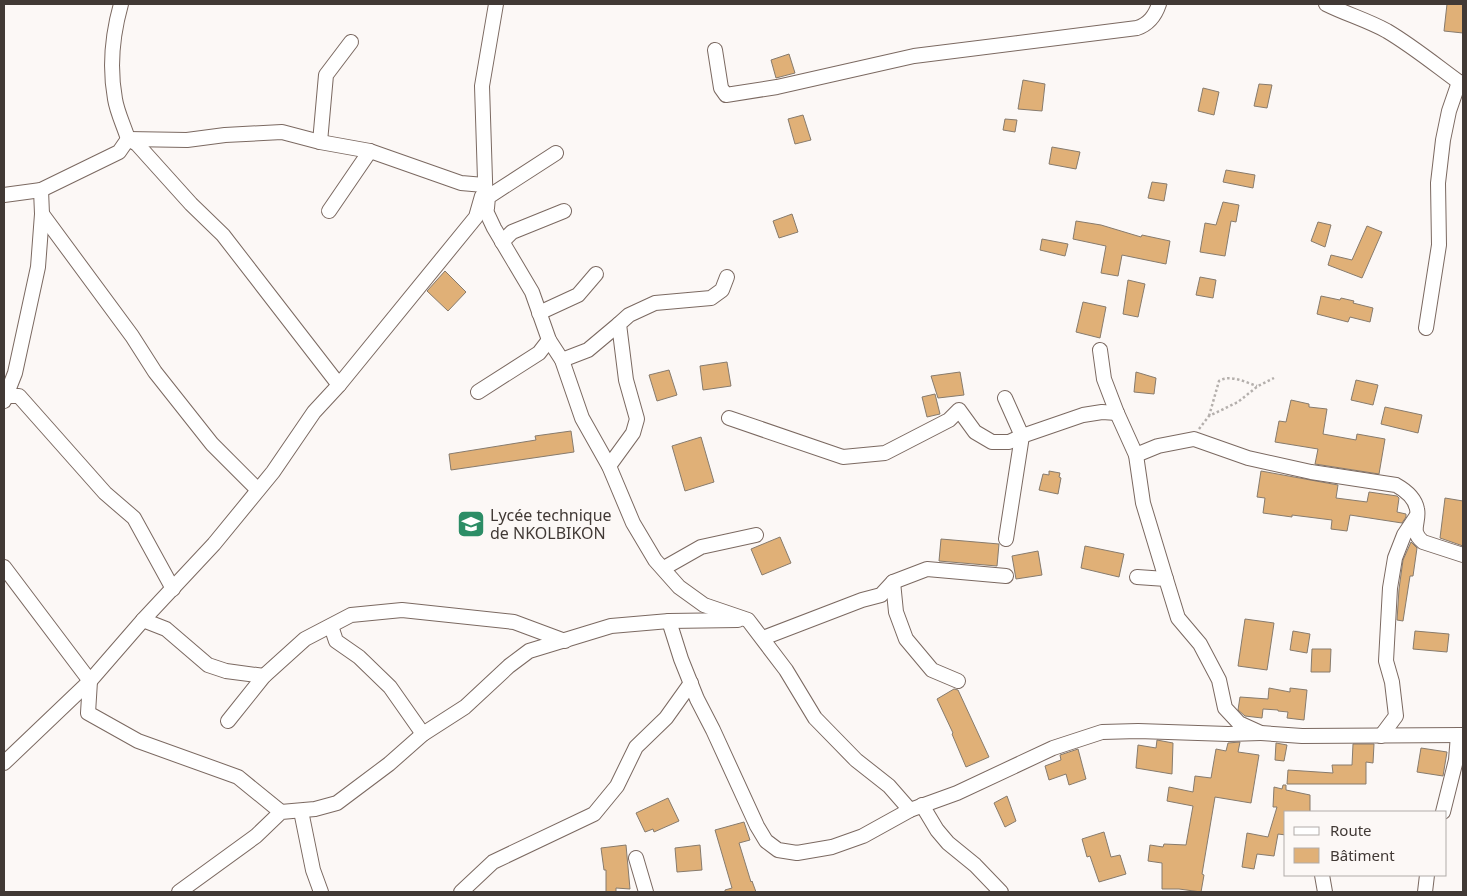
<svg xmlns="http://www.w3.org/2000/svg" width="1467" height="896" font-family="'Noto Sans',sans-serif">
<style>
.building{fill:#e0b077;stroke:#877b6d}
.lines{fill:none;stroke-linecap:round;stroke-linejoin:round}
.street-casing{stroke:#7b6961;stroke-width:16}
.path{stroke:#b4afac;stroke-width:2.5;stroke-dasharray:2.5 2.5;stroke-linecap:butt}
.street{stroke:#fff;stroke-width:14}
.labels{text-anchor:middle;stroke-width:4;stroke-linejoin:round;paint-order:stroke}
.poi-label{font-size:16px;fill:#413935;stroke:#fcf8f6;text-anchor:start}
</style>
<rect width="100%" height="100%" fill="#fcf8f6"/>
<g class="building">
<polygon points="1447,4 1463,4 1463,33 1444,31"/>
<polygon points="789,54 795,73 776,78 771,60"/>
<polygon points="1023,80 1045,84 1042,111 1018,109"/>
<polygon points="1259,84 1272,85 1267,108 1254,106"/>
<polygon points="1203,88 1219,92 1214,115 1198,111"/>
<polygon points="803,115 811,140 795,144 788,119"/>
<polygon points="1005,119 1017,120 1015,132 1003,130"/>
<polygon points="1052,147 1080,152 1076,169 1049,164"/>
<polygon points="1226,170 1255,175 1253,188 1223,182"/>
<polygon points="1152,182 1167,184 1164,201 1148,198"/>
<polygon points="1223,202 1239,205 1236,222 1231,221 1225,256 1200,252 1205,223 1216,225"/>
<polygon points="792,214 798,232 779,238 773,221"/>
<polygon points="1076,221 1101,225 1141,237 1142,235 1170,241 1166,264 1122,255 1118,276 1101,273 1106,246 1073,239"/>
<polygon points="1318,222 1331,225 1325,247 1311,241"/>
<polygon points="1367,226 1382,232 1362,278 1328,265 1331,255 1352,260"/>
<polygon points="1042,239 1068,244 1065,256 1040,250"/>
<polygon points="445,271 466,292 448,311 427,291"/>
<polygon points="1200,277 1216,280 1213,298 1196,295"/>
<polygon points="1128,280 1145,284 1138,317 1123,314"/>
<polygon points="1321,296 1340,300 1341,298 1354,301 1353,303 1373,308 1370,322 1350,317 1348,322 1317,314"/>
<polygon points="1083,302 1106,307 1100,338 1076,332"/>
<polygon points="727,362 731,386 703,390 700,366"/>
<polygon points="669,370 677,395 657,401 649,375"/>
<polygon points="960,372 964,395 938,398 931,376"/>
<polygon points="1136,372 1156,378 1154,394 1134,392"/>
<polygon points="1356,380 1378,385 1373,405 1351,400"/>
<polygon points="935,394 940,414 927,417 922,397"/>
<polygon points="1291,400 1309,404 1309,407 1327,409 1323,434 1356,440 1357,434 1385,439 1379,474 1315,464 1318,449 1275,442 1279,421 1286,422"/>
<polygon points="1385,407 1422,415 1418,433 1381,424"/>
<polygon points="571,431 574,452 451,470 449,454 536,440 535,436"/>
<polygon points="701,437 714,482 685,491 672,446"/>
<polygon points="1049,471 1060,473 1059,477 1061,478 1058,494 1039,490 1043,474 1049,475"/>
<polygon points="1261,471 1338,485 1336,498 1367,502 1369,492 1397,496 1399,498 1397,512 1406,514 1406,517 1402,523 1350,515 1347,531 1331,529 1332,520 1292,515 1292,517 1263,513 1265,498 1257,497"/>
<polygon points="1445,498 1463,501 1463,546 1440,538"/>
<polygon points="780,537 791,563 762,575 751,549"/>
<polygon points="941,539 999,544 997,566 939,561"/>
<polygon points="1411,542 1417,548 1413,576 1410,576 1403,621 1397,620 1399,589 1403,560"/>
<polygon points="1085,546 1124,554 1119,577 1081,568"/>
<polygon points="1038,551 1042,575 1016,579 1012,556"/>
<polygon points="1245,619 1274,623 1267,670 1238,666"/>
<polygon points="1293,631 1310,634 1307,653 1290,650"/>
<polygon points="1415,631 1449,634 1447,652 1413,649"/>
<polygon points="1312,649 1331,649 1330,672 1311,672"/>
<polygon points="1269,688 1290,692 1290,688 1307,690 1304,720 1287,718 1288,712 1278,711 1278,710 1263,709 1262,718 1245,716 1238,710 1240,697 1268,699"/>
<polygon points="954,689 958,690 989,757 966,767 952,734 953,733 937,699"/>
<polygon points="1157,740 1173,743 1172,774 1136,768 1138,745 1156,748"/>
<polygon points="1240,742 1238,752 1259,755 1251,803 1215,797 1202,874 1204,875 1201,892 1179,889 1162,889 1162,863 1148,861 1150,845 1163,847 1164,844 1186,845 1193,806 1167,801 1169,787 1193,792 1195,776 1211,778 1216,749 1226,751 1228,743"/>
<polygon points="1276,743 1287,745 1284,761 1275,760"/>
<polygon points="1353,744 1374,744 1373,763 1366,762 1366,784 1287,784 1288,770 1333,773 1332,765 1352,765"/>
<polygon points="1421,748 1447,752 1443,776 1417,772"/>
<polygon points="1078,749 1086,779 1069,785 1066,774 1049,780 1045,766 1061,760 1060,755"/>
<polygon points="1283,785 1286,785 1286,790 1310,795 1310,812 1286,812 1286,835 1278,834 1274,856 1257,854 1254,869 1242,867 1247,833 1268,837 1277,807 1273,807 1274,787 1282,789"/>
<polygon points="1007,796 1016,821 1005,827 994,803"/>
<polygon points="668,798 679,821 654,832 653,829 645,832 636,813"/>
<polygon points="744,822 750,840 739,843 751,882 752,881 756,892 725,892 725,890 732,888 715,830"/>
<polygon points="1104,832 1111,857 1120,855 1126,874 1099,882 1090,856 1087,857 1082,839"/>
<polygon points="626,845 630,889 616,888 616,892 606,892 606,870 604,870 601,848"/>
<polygon points="700,845 702,870 677,872 675,848"/>
</g>
<g class="lines">
<g class="street-casing">
<g id="street">
<path d="M121,4C112,36 109,66 115,99C117,112 124,126 128,139L137,144L191,204L223,235L339,385"/>
<polyline points="496,4 482,86 486,211 494,228 532,292 549,340 562,360 582,418 609,466 633,523 655,560 679,587 704,605 748,620 786,670 815,718 856,760 889,786 910,810"/>
<path d="M1326,4C1346,14 1367,20 1387,31C1414,47 1438,67 1463,85"/>
<path d="M715,50L721,88L726,95L777,87L914,56L1137,28C1149,24 1155,16 1159,4"/>
<polyline points="128,139 187,140 225,135 282,132 320,142 370,151 461,183 484,185"/>
<polyline points="320,142 326,75 351,42"/>
<polyline points="4,195 41,190 119,152 128,139"/>
<polyline points="487,208 488,197 556,153"/>
<polyline points="329,211 370,151"/>
<polyline points="42,214 132,336 155,372 212,444 257,489"/>
<polyline points="502,242 512,232 564,211"/>
<polyline points="539,313 578,295 596,274"/>
<polyline points="1426,328 1439,245 1438,183 1443,140 1449,111 1459,82"/>
<polyline points="1100,350 1104,379 1117,413 1136,455 1143,503 1166,579"/>
<polyline points="562,360 588,350 619,324"/>
<polyline points="478,392 539,353 549,340"/>
<polyline points="6,396 19,396 105,493 134,518 173,589"/>
<polyline points="1005,398 1022,436 1006,539"/>
<polyline points="4,401 15,373 38,267 42,214 41,190"/>
<polyline points="729,418 843,457 885,453 949,420 959,410 975,432 992,442 1009,442 1022,436 1083,415 1102,412 1117,413"/>
<path d="M1136,455L1158,446L1194,439L1248,458L1311,472L1396,485C1405,490 1415,498 1417,509C1420,522 1409,531 1423,542L1463,555"/>
<polyline points="609,466 633,433 637,419 626,380 619,324 629,315 655,303 711,298 722,290 727,277"/>
<polyline points="4,567 90,681 88,713 138,741 238,777 281,812"/>
<polyline points="664,568 701,547 756,535"/>
<polyline points="1137,577 1166,579 1178,618 1200,644 1219,680 1225,708 1239,723 1261,733 1302,736 1463,735"/>
<polyline points="893,582 896,612 906,639 932,670 958,681"/>
<polyline points="143,620 166,629 208,665 226,671 264,676"/>
<polyline points="669,621 681,659 697,699 713,730 757,826 766,841 778,850 797,853 832,847 863,836 910,810 957,793 1053,748 1102,732 1138,731 1228,734 1261,733"/>
<polyline points="331,626 336,641 359,657 390,687 423,734"/>
<polyline points="763,638 862,600 881,595 893,582 927,569 1006,576"/>
<polyline points="228,721 264,676 305,639 351,615 402,610 514,622 565,641"/>
<polyline points="1381,736 1396,716 1392,682 1386,661 1390,588 1395,558 1404,535 1416,517"/>
<polyline points="4,763 90,681 143,620 214,544 273,472 314,412 339,385 476,217 482,196"/>
<polyline points="922,805 937,830 948,843 975,865 1001,892"/>
<polyline points="301,811 313,870 321,892"/>
<polyline points="1443,812 1456,760 1458,735"/>
<polyline points="636,858 646,892"/>
<polyline points="1322,875 1325,892"/>
<polyline points="179,892 256,836 281,812 315,809 337,803 389,764 423,734 465,707 509,666 529,651 611,626 669,621 738,620"/>
<polyline points="461,892 493,862 594,814 617,786 636,747 666,718 691,683"/>
<polyline points="1425,892 1427,875"/>
</g>
</g>
<g class="path">
<path d="M1209,416L1219,381C1230,374 1245,382 1257,386"/>
<polyline points="1199,429 1209,416 1238,402 1258,386 1274,378"/>
</g>
<use href="#street" class="street"/>
</g>
<defs>
<g id="school-square" transform="scale(1.4375)"><rect x="-9" y="-9" width="18" height="18" rx="4" fill="#2c8d66" stroke="#fcf8f6"/><path d="M0-5L7-2L0 1L-7-2ZM-4 1L0 2.5L4 1V4Q0 6-4 4Z" fill="#fff"/></g>
</defs>
<g fill-rule="evenodd">
<use href="#school-square" x="471" y="524"/>
</g>
<g class="labels">
<g class="poi-label">
<text x="490" y="521">Lycée technique<tspan x="490" dy="18">de NKOLBIKON</tspan></text>
</g>
</g>
<rect width="1467" height="896" fill="none" stroke="#413935" stroke-width="10"/>
<rect x="1284" y="811" width="162" height="65" fill="#fcf8f6" stroke="#b1aca9"/>
<rect x="1294" y="827" width="25" height="8" fill="#ffffff" stroke="#b1aca9"/>
<text x="1330" y="836" font-size="15" fill="#413935">Route</text>
<rect x="1294" y="848" width="25" height="15" fill="#e0b077" stroke="#b1aca9"/>
<text x="1330" y="861" font-size="15" fill="#413935">Bâtiment</text>
</svg>
